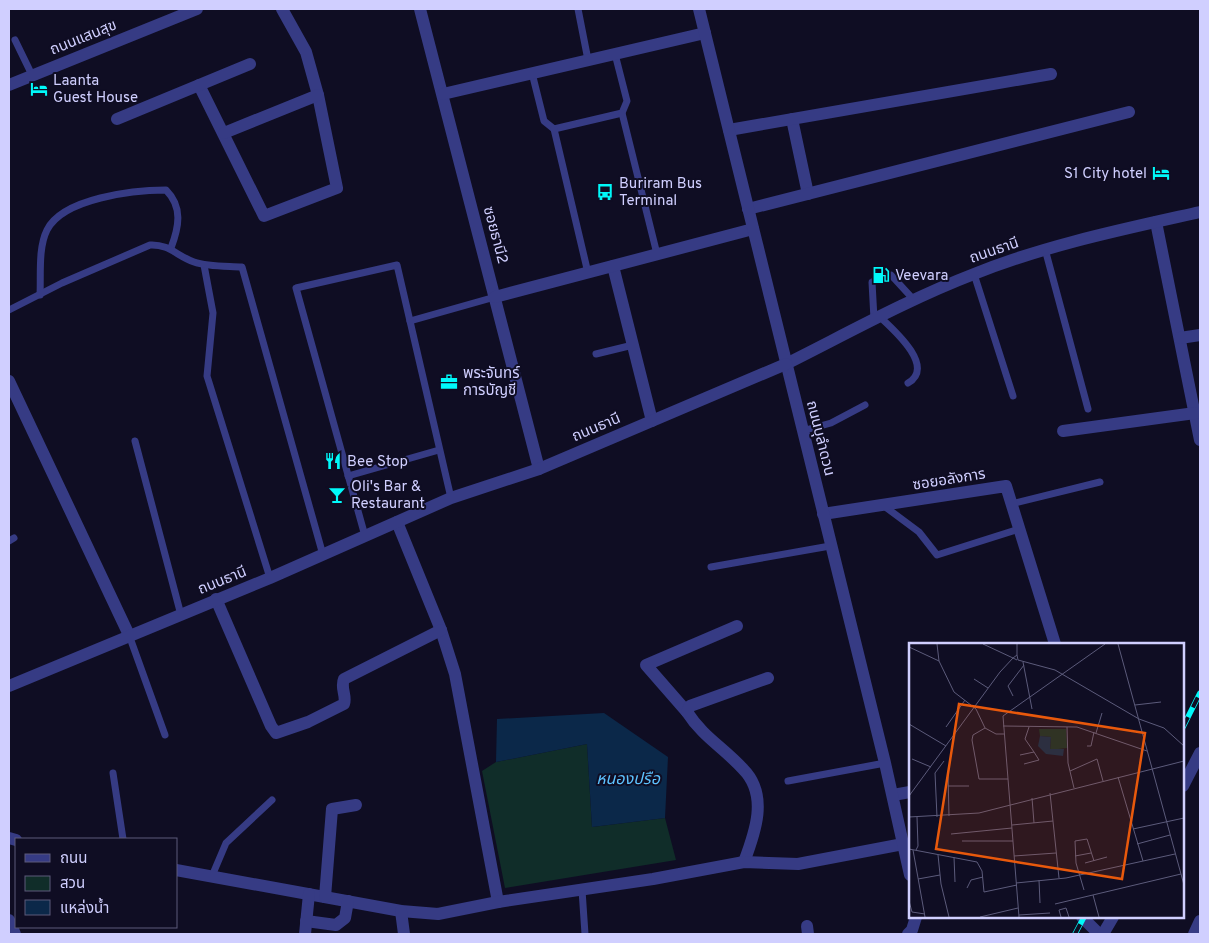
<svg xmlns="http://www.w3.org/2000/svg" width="1209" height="943" font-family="Overpass,'Noto Sans Thai',sans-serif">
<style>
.green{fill:#102d29}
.water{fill:#0b2849}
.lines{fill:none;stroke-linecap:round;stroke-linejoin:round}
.service{stroke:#363b84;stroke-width:7}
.minor{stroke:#363b84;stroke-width:12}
.tertiary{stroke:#363b84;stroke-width:12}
.rail-casing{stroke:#00f9fa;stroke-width:5.5}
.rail{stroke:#0f0d23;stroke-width:4;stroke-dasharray:11;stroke-linecap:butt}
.labels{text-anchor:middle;stroke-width:4;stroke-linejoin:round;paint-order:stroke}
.street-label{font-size:15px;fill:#d0cfff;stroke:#0f0d23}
.poi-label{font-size:15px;fill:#d0cfff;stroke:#0f0d23;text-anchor:start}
.water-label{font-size:16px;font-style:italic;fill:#5dc3ff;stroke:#0f0d23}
.inset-road{fill:none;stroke:#5c5b7b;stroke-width:1}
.view{fill:#e8590c;fill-opacity:0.15;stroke:#e8590c;stroke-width:2.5}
.inset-edge{fill:none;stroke:#d0cfff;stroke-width:2.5}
</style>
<rect width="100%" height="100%" fill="#0f0d23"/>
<polygon class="green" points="587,744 592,827 665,818 676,860 505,888 482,771 496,762"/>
<polygon class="water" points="604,713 668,757 665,818 592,827 587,744 496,762 497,719"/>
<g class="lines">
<g class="service">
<polyline points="578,9 588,60"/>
<polyline points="15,40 32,75"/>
<polyline points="532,73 544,121 554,129 622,113 627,101 615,54"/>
<polyline points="622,113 657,254"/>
<polyline points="554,129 588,273"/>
<polyline points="1045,249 1088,409"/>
<polyline points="204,265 213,313 207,376 270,578"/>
<polyline points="974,274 1013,396"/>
<path d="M40,295C41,275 38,248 47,230C63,198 134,190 166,190C183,207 179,227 171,248"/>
<path d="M9,310L62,283L150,245C169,244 177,256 194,262C208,267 227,266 242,267L323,555"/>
<path d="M880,317C894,330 936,367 908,383"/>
<polyline points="874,319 872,282 891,275 914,300"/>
<polyline points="410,321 495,297"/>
<polyline points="596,354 633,345"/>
<polyline points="802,431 831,423 865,405"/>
<polyline points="135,441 181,615"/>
<polyline points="348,476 439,450"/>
<polyline points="1011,504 1100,482"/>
<polyline points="884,506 919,532 937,555 1019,529"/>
<polyline points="365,536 296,288 397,265 451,498"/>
<polyline points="9,541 14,538"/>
<polyline points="711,567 830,546"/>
<polyline points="129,635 165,735"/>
<polyline points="113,773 123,839"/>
<polyline points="788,781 885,763"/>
<polyline points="212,876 226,843 272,800"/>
<polyline points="582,890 585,934"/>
</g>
<g class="minor">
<polyline points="420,9 539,469"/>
<polyline points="9,85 197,9"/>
<polyline points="199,85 264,216 337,188 318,95 306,52 282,9"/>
<polyline points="443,94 705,33"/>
<polyline points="117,119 250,64"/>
<polyline points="792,119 808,194"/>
<polyline points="729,130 1051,74"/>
<polyline points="224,133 318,95"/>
<polyline points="748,209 1129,112"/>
<polyline points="1156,222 1200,440"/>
<polyline points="613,266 652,421"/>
<polyline points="495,297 753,229"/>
<polyline points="1180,338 1200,335"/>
<path d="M786,364C848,333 909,299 974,274C1046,245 1124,229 1200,212"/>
<polyline points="9,381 129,635"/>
<polyline points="1063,431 1195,413"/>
<polyline points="823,514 1006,486 1055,644"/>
<polyline points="397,522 441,630 455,674 498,902"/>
<path d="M216,599L271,726L276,733L308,722L344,704C347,696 340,688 344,679L441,630"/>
<polyline points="687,712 646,665 737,626"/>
<polyline points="1183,786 1200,753"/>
<polyline points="893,795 910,792"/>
<polyline points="9,838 16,840"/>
<path d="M744,862C755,833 769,795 743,769C724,748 703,737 687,712L690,706L768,678"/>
<polyline points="176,870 401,911 438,914 498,902 653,879 744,862 798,864 903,844"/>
<polyline points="325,897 332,809 356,805"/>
<polyline points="401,911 404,934"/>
<polyline points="1082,917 1099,934"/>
<polyline points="306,921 336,925 345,918 348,901"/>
<polyline points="807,926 808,934"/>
<polyline points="305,934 309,894"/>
<polyline points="1103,934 1113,917"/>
<polyline points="1194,934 1200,921"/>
</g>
<g class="tertiary">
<polyline points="699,9 885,763 910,875"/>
<polyline points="9,686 270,578 451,498 539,469 786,364"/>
<polyline points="9,920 15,934"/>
<polyline points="908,934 912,930 916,917"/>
</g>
<g class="rail-casing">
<g id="rail">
<polyline points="1183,727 1200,693"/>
<polyline points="1075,934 1084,917"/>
</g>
</g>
<use href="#rail" class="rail"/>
</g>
<defs>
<g id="hotel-bare" transform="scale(1.35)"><path d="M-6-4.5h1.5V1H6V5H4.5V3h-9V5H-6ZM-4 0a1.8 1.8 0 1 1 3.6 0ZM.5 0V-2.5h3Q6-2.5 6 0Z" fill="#00f9fa" stroke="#0f0d23" stroke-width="2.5" paint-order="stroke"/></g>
<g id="bus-bare" transform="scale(1.35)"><path d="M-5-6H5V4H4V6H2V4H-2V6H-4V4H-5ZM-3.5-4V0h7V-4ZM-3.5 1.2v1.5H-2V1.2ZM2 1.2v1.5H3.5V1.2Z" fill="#00f9fa" stroke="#0f0d23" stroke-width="2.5" paint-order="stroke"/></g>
<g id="fuel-bare" transform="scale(1.35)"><path d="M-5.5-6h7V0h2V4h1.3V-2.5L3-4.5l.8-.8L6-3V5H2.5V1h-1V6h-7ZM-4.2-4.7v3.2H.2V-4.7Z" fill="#00f9fa" stroke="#0f0d23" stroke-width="2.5" paint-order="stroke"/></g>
<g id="office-bare" transform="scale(1.35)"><path d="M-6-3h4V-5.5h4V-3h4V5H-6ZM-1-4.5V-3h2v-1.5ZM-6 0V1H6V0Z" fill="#00f9fa" stroke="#0f0d23" stroke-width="2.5" paint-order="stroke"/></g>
<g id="restaurant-bare" transform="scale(1.35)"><path d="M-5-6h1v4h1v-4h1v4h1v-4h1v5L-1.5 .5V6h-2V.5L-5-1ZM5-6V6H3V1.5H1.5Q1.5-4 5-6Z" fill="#00f9fa" stroke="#0f0d23" stroke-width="2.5" paint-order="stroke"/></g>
<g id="bar-bare" transform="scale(1.35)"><path d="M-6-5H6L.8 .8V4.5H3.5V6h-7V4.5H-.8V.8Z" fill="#00f9fa" stroke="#0f0d23" stroke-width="2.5" paint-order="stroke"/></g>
</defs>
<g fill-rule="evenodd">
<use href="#hotel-bare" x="39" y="89"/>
<use href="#hotel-bare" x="1161" y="173"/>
<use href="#bus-bare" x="605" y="192"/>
<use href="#fuel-bare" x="881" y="275"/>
<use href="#office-bare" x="449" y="382"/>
<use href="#restaurant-bare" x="333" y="461"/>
<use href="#bar-bare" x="337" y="495"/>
</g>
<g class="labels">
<g class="street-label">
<text transform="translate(83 37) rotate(-22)" y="5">ถนนแสนสุข</text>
<text transform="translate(496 235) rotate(75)" y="5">ซอยธานี2</text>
<text transform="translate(994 250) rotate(-19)" y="5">ถนนธานี</text>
<text transform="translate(596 427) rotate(-23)" y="5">ถนนธานี</text>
<text transform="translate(821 438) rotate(76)" y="5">ถนนบุลำดวน</text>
<text transform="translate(949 479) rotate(-9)" y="5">ซอยอลังการ</text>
<text transform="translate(222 580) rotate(-22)" y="5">ถนนธานี</text>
</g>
<g class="poi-label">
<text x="53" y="85">Laanta<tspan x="53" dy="17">Guest House</tspan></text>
<text x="1147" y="178" text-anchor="end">S1 City hotel</text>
<text x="619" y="188">Buriram Bus<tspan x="619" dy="17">Terminal</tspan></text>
<text x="895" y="280">Veevara</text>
<text x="463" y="378">พระจันทร์<tspan x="463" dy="17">การบัญชี</tspan></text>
<text x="347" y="466">Bee Stop</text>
<text x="351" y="491">Oli's Bar &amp;<tspan x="351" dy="17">Restaurant</tspan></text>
</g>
<g class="water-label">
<text x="628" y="784">หนองปรือ</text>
</g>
</g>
<g transform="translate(909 643)">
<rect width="275" height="275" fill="#0f0d23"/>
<path d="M130,86H157L158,105L141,107L142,94L131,93Z" fill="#102d29"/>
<path d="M131,93L142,94L141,106H155L154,113L137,111L129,103Z" fill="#0b2849"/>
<path class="inset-road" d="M28,1L30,18L45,49L67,66L76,85L87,91H95M74,1L104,15L108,12V1M209,1L275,242M0,4L30,18M108,12L109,17L146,27L230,76L255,85L275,103M114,19L123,66M65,36L79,45M104,53L99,43L115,22M226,62L252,59M0,81L37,103M94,83L168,84L238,108M37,84L56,57M158,84L159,120L165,145M76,85L64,92L63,97L70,136H99M187,90L193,70M178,103H182L185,89M111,112L125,109L116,96L120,84M3,116L22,124M115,121L130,117L125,109M161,128L188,116L194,138M39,131L40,173M209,134L234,218M39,143H60M141,150L150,235M0,153L91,29L104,15L108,17M123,155L125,180M0,174L70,170L275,118M28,174L26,130L35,118M103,182L144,178M224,186L275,175M42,191L103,185M53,198H104M228,201L261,192M0,206L68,219L73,228L75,249L108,242M4,207L16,274M7,207L9,203L8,174M29,212L32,241L40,274M105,213L147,210M166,213L182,210M45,214L46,239M176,220L198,214M9,236L31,232M130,237L131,260M107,240L157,235L266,211M58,245L62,237L74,234M175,247L167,220L166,198L178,196L185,218M184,252L190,274M0,258L3,269L16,271M146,261L272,231M110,272L141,270M71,274L109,265M110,274L94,73L196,1M152,274L150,267L157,265L160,274"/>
<path class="view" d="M50,61L236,90L213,236L27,206Z"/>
<rect width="275" height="275" class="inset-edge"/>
</g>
<rect width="1209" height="943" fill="none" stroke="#d0cfff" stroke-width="20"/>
<rect x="15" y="838" width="162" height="90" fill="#0f0d23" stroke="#5c5b7b"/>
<rect x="25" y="854" width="25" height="8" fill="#363b84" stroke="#5c5b7b"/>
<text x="60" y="863" font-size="15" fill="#d0cfff">ถนน</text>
<rect x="25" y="876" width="25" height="15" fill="#102d29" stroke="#5c5b7b"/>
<text x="60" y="888" font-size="15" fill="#d0cfff">สวน</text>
<rect x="25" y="900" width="25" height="15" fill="#0b2849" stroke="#5c5b7b"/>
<text x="60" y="913" font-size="15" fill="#d0cfff">แหล่งน้ำ</text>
</svg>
